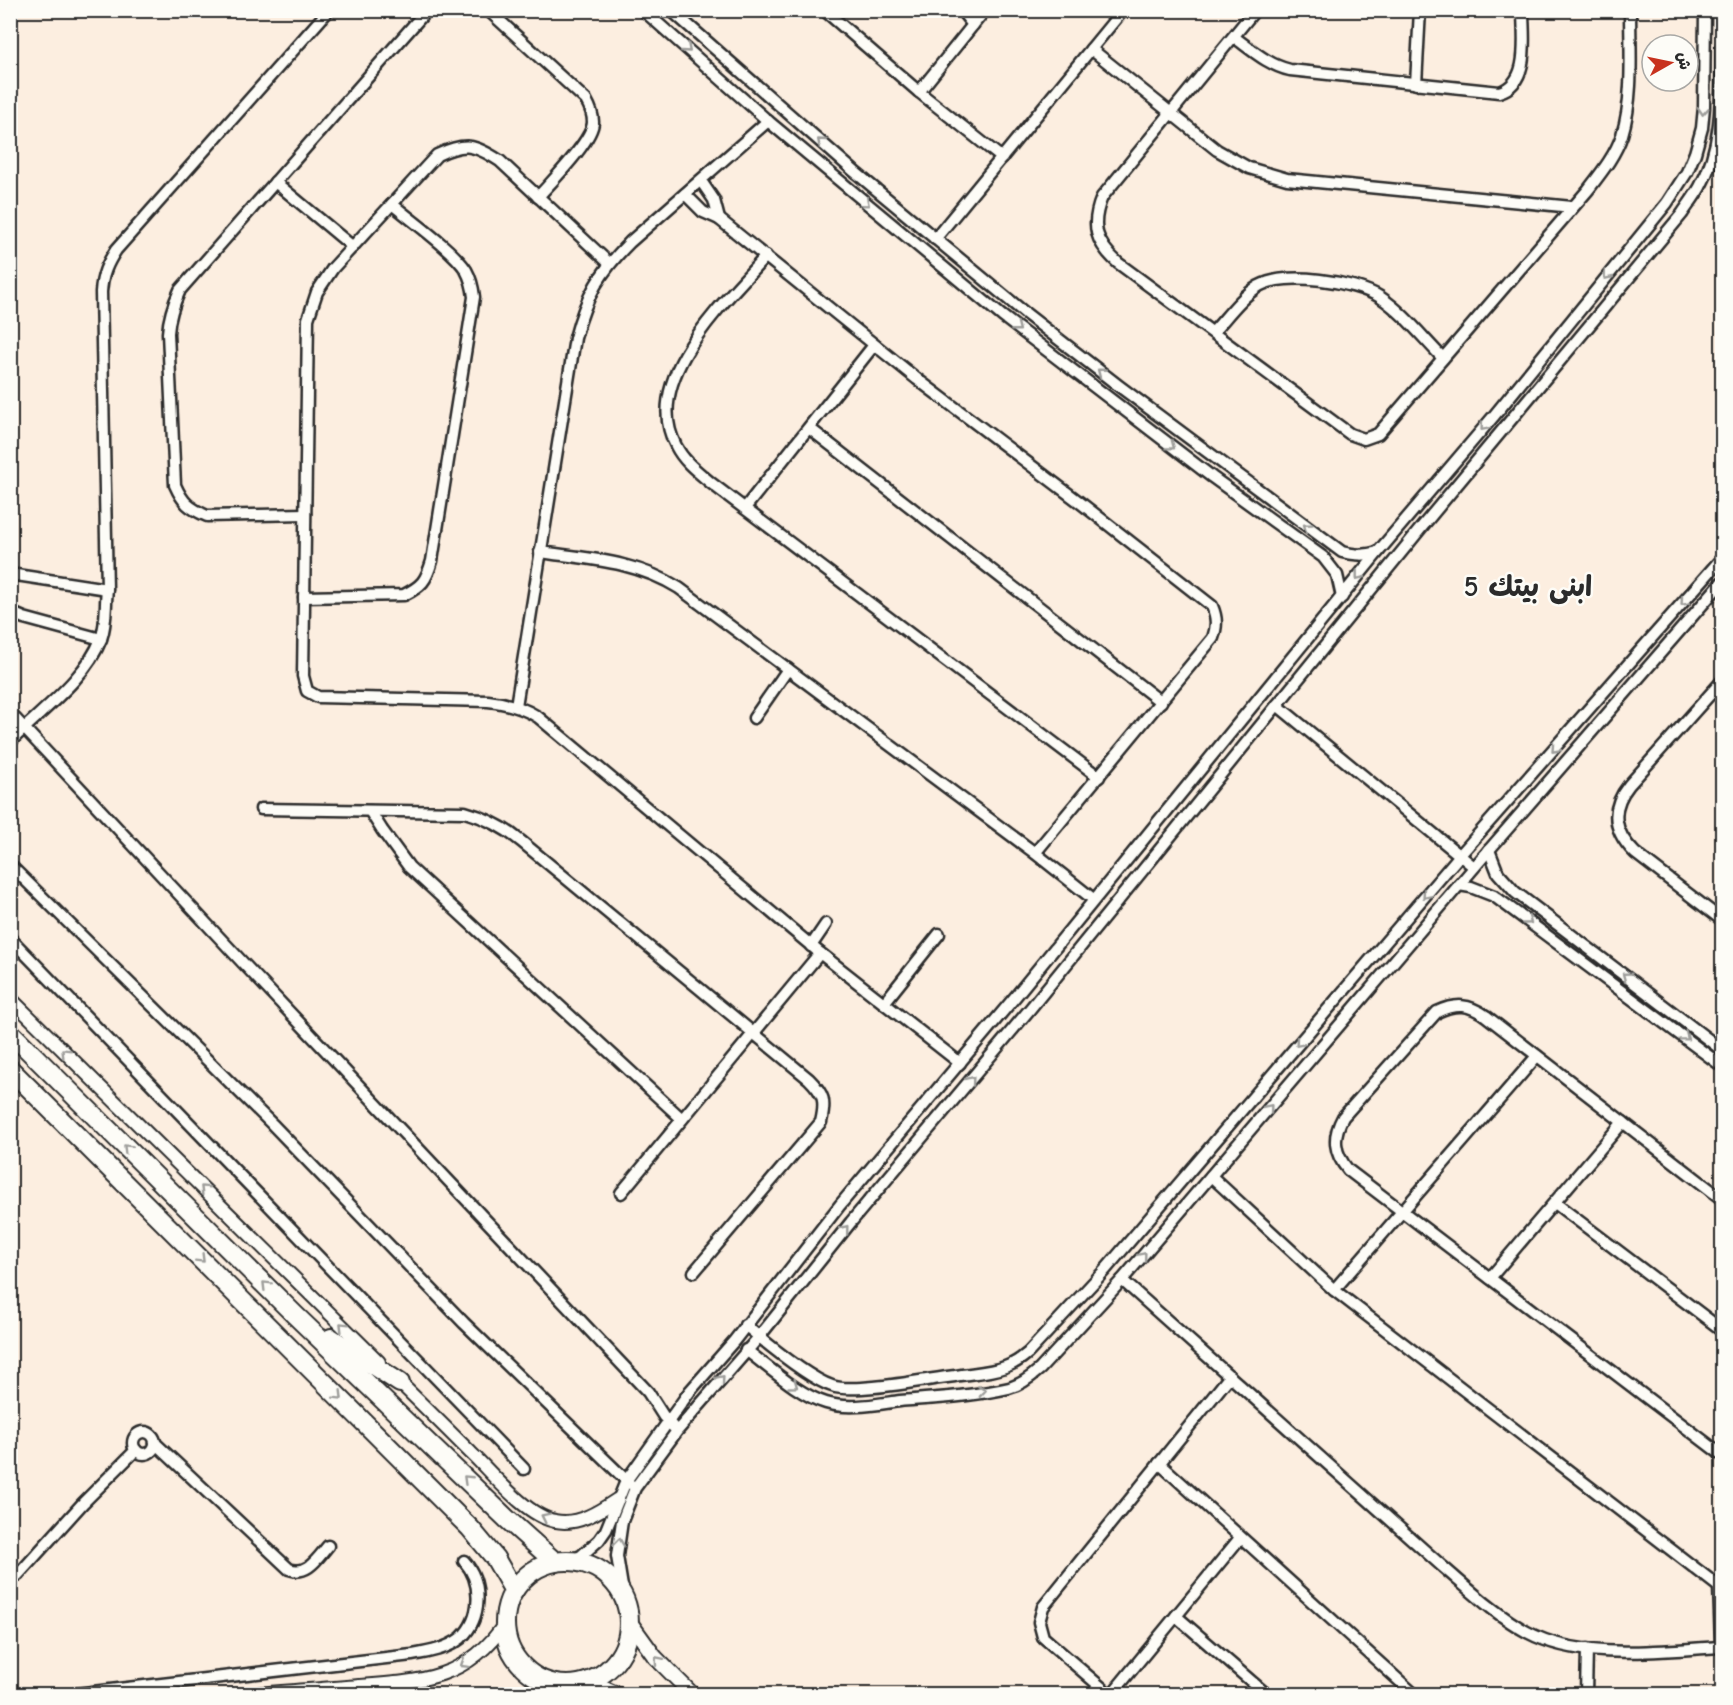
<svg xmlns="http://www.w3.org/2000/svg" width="1733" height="1705" font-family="'Comic Neue','Playpen Sans Arabic',sans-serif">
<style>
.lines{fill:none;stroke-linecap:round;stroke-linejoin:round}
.minor-casing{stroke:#2b2b2b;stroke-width:15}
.tertiary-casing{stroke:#2b2b2b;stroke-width:16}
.secondary-casing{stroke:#2b2b2b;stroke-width:18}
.motorway-casing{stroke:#2b2b2b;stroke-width:22}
.minor{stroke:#fdfcf7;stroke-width:10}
.tertiary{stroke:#fdfcf7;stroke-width:12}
.secondary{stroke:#fdfcf7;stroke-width:14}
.motorway{stroke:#fdfcf7;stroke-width:18}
.oneway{stroke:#9e9e9b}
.labels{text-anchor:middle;stroke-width:5;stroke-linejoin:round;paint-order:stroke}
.district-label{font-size:28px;font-weight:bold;fill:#2b2b2b;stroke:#fdfcf7}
</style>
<rect width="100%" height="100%" fill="#fceee0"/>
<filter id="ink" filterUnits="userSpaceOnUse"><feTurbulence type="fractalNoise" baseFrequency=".0167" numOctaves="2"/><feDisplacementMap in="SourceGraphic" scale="12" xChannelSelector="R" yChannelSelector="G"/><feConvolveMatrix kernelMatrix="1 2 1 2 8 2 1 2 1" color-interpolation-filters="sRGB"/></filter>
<g filter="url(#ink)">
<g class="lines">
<g class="minor-casing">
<g id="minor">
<path d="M488,10L586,100C590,107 593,113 593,122C593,140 552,181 538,197"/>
<polyline points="643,10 768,121 1002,316 1212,477 1323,557 1337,575 1342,597"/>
<path d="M671,10L855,172L1025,313L1119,386L1342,552C1355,555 1365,556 1378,552"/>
<polyline points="824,10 919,92 1002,158"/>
<polyline points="961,10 973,25"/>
<path d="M1255,10L1102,197C1090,226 1096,243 1118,263L1350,434L1364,439L1378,434L1588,190C1601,173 1615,156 1622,135C1634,96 1630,51 1630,10"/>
<path d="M1234,37C1252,50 1268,65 1290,70L1499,92C1531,83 1523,37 1523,10"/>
<polyline points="1091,49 1217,150 1249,168 1287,179 1572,207"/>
<polyline points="1416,84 1420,10"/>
<polyline points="919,92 985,10"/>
<polyline points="701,181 714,200 719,219"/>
<polyline points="275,182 353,247"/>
<path d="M685,194L703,212L719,219L917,379L1082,504L1212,606C1217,618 1217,626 1213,638L1035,853"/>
<polyline points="935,239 1123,10"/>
<path d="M766,256C726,301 640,379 676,446C684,462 698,472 711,483L1099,777"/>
<path d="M609,263L500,161C474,144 465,142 437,155L333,268L317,292L308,319L303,676L307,691L318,697L488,701C507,703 522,707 538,717L820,953L960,1063"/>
<path d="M1213,332C1227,317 1241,297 1259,286C1286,271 1354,281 1380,297C1404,313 1423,338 1443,358"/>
<polyline points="809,428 1161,702"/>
<polyline points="745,508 874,345"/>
<path d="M305,514L207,516C189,508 183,503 175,485L168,333C169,317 173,305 180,290L427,10"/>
<path d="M540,552C589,559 636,561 679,588L1035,853L1093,899"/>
<polyline points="10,574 107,589"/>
<path d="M304,597L404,595C422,586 426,581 432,561L474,297C473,288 471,279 466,270C453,250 411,220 392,204"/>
<polyline points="10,612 24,618 101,639"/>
<path d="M1722,681L1629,785C1609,810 1614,832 1635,853L1722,920"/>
<polyline points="1277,705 1474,867"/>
<path d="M516,706L575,338C586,296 600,272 630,242L768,121"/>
<polyline points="10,713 244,964 648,1392 664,1417 673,1427"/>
<polyline points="754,718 788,669"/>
<path d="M10,742C39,712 86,679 101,639C107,623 105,606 107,589L101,292C102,275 107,264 116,250L329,10"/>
<path d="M261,809L465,812C487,818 504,827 522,842L809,1079C824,1094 826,1101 821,1122L694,1272"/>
<polyline points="370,811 382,830 409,867 682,1119"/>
<polyline points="1489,850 1498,873 1515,892 1722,1050"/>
<polyline points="10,865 272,1124 464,1323 630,1484"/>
<polyline points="1459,885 1471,887 1494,896 1722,1066"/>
<polyline points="10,938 524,1469"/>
<polyline points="811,946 826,924"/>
<polyline points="884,1003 939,934"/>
<polyline points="1211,1176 1334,1290 1722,1589"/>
<polyline points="621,1193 820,953"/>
<path d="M1722,1199L1486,1016C1469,1004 1456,1003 1437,1012L1343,1117C1332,1137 1334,1153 1348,1170L1722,1455"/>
<polyline points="1555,1203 1722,1330"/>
<polyline points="1490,1278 1623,1122"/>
<path d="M1122,1280L1443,1567C1470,1590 1496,1615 1527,1632C1583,1662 1661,1650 1722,1647"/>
<polyline points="1334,1290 1537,1056"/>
<path d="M745,1325C765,1342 809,1378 832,1386C854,1394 928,1379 955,1376C971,1373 989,1373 1005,1367C1014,1364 1021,1359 1028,1353L1106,1269L1460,855L1722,558"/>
<path d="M746,1350C770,1368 799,1395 826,1403C849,1410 877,1404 900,1401C936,1398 974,1396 1009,1388C1021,1385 1031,1377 1040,1369L1122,1280L1489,850L1722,582"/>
<circle cx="144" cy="1443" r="11"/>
<path d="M155,1443L289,1569C307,1576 317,1559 328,1546"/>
<polyline points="1159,1463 1414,1694"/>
<polyline points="569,1561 581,1556 599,1540 606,1530 626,1481 653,1443 690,1391 734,1341 840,1205 1015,997 1378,552 1493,417 1667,203 1687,172 1695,153 1702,128 1704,107 1705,10"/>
<polyline points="10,1580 18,1575 83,1503 136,1450"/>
<polyline points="1719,1585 1721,1647"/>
<path d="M624,1599L617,1556L622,1521L635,1488L677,1431L759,1337L851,1222L1030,1009L1421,528L1682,214C1688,205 1695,196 1700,187C1724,144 1721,93 1722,46"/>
<polyline points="1176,1616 1266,1694"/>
<path d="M75,1694L412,1655C429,1652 447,1649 461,1638C482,1618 483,1582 464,1561"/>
<polyline points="1109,1694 1043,1637 1039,1622 1043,1607 1230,1376"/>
<polyline points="1112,1694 1240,1538"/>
<polyline points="1586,1694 1587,1649"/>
</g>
</g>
<g class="tertiary-casing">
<g id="tertiary">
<polyline points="10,998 379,1362"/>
<path d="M396,1379C421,1403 446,1428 471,1453C492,1473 526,1516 555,1521C578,1526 600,1511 618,1499"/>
<path d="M257,1694C291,1691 325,1689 359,1686C420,1682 469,1679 505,1623"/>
<polyline points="544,1694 580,1685"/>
</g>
</g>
<g class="secondary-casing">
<g id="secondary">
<polyline points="629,1621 655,1657 692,1694"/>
<polyline points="590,1682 616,1694"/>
</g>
</g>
<g class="motorway-casing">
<g id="motorway">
<polyline points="10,1032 295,1315 507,1519 555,1562"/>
<polyline points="10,1069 470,1528 495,1558 514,1591"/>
<polyline points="331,1338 400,1383"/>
<circle cx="567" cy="1623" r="62"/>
</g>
</g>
<use href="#minor" class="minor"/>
<use href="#tertiary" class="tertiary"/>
<use href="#secondary" class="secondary"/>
<use href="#motorway" class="motorway"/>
</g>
<defs><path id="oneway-chevron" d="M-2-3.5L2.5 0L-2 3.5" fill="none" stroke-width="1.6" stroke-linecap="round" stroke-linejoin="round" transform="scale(1.5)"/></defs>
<g class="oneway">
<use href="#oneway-chevron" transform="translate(687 49) rotate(41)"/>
<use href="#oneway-chevron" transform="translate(1703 111) rotate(94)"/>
<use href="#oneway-chevron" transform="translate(821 142) rotate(-139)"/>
<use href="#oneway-chevron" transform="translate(866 203) rotate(40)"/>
<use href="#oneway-chevron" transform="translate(1607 276) rotate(129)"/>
<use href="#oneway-chevron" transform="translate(1017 328) rotate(38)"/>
<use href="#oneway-chevron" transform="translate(1101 372) rotate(-142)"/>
<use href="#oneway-chevron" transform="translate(1484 427) rotate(130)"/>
<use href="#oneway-chevron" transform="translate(1171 446) rotate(37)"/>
<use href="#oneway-chevron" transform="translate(1307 527) rotate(-143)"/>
<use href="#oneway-chevron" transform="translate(1359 576) rotate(128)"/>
<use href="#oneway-chevron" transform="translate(1684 602) rotate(131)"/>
<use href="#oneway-chevron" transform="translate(1555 749) rotate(132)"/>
<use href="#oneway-chevron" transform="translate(1426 895) rotate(131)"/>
<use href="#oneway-chevron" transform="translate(1528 921) rotate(36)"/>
<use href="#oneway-chevron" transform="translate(1626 976) rotate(-143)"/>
<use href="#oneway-chevron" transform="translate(1685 1037) rotate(37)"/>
<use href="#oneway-chevron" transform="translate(1299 1043) rotate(131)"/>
<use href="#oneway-chevron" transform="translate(65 1052) rotate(-135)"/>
<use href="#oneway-chevron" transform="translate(971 1080) rotate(-50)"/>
<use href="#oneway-chevron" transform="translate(1269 1108) rotate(-50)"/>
<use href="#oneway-chevron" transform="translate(127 1148) rotate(-135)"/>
<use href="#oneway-chevron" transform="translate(204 1189) rotate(-135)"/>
<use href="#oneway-chevron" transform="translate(845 1229) rotate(-51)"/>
<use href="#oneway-chevron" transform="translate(1143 1256) rotate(-50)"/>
<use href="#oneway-chevron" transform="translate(201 1259) rotate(45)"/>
<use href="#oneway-chevron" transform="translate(266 1285) rotate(-135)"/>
<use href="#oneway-chevron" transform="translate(343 1326) rotate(-135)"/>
<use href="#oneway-chevron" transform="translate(721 1379) rotate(-49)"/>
<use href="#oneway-chevron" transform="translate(794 1385) rotate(36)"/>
<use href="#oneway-chevron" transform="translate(982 1391) rotate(-8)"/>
<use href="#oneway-chevron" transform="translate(339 1396) rotate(45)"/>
<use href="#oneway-chevron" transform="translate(467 1479) rotate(-136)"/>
<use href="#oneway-chevron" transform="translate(545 1517) rotate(-154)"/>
<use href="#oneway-chevron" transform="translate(619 1542) rotate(-83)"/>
<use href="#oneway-chevron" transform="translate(658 1660) rotate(-131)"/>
<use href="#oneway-chevron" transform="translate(464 1664) rotate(148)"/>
</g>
</g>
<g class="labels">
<g class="district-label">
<text x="1528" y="596">ابنى بيتك 5</text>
</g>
</g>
<rect width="1733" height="1705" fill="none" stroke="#fdfcf7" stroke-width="36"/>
<rect x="18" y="18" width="1697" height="1669" fill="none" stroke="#2b2b2b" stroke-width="2" filter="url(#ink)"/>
<g transform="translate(1670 63) rotate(81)"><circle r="28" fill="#fdfcf7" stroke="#a9a8a5" stroke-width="1.5"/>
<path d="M0-4.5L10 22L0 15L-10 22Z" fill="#c8321e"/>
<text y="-9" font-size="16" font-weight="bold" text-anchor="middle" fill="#2b2b2b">ش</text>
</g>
</svg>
